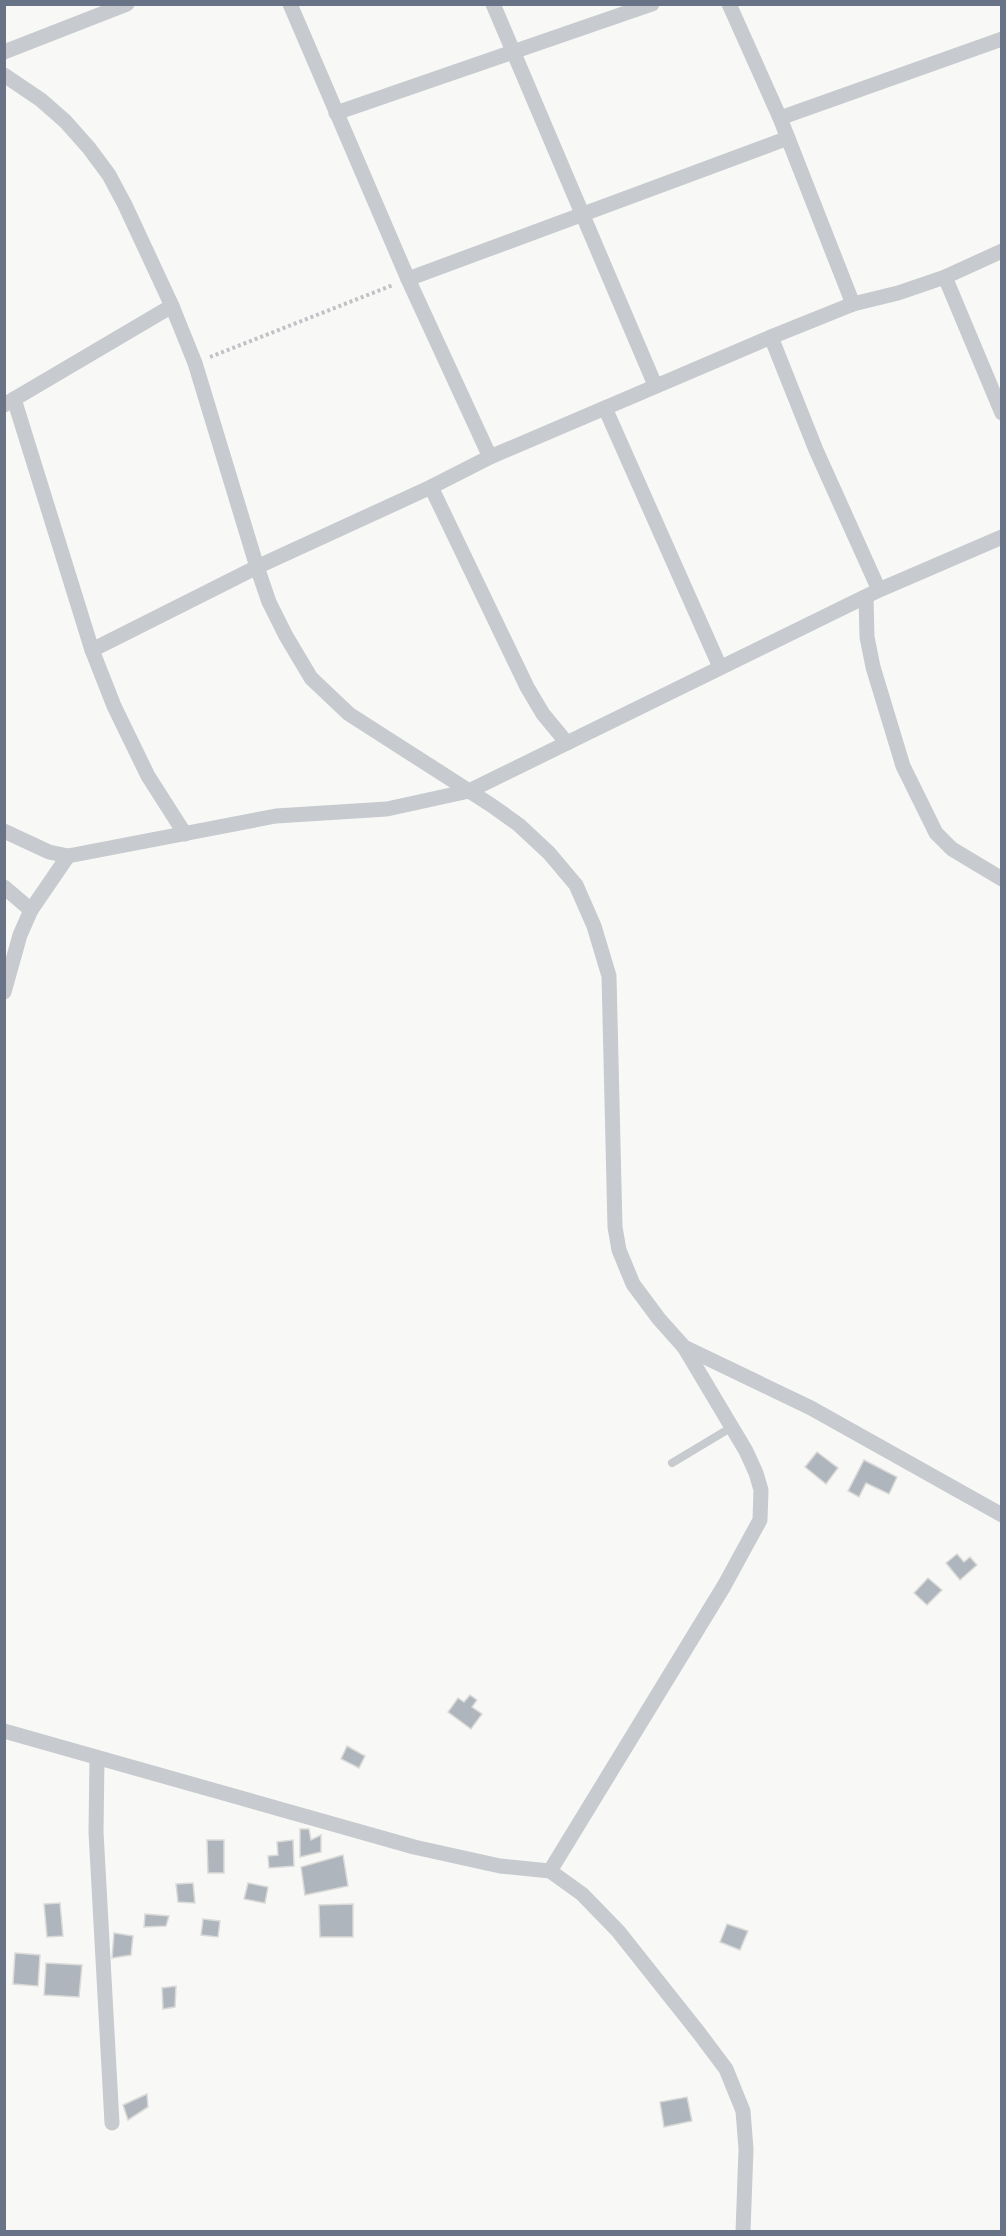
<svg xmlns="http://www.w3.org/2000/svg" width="1006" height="2236" font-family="Roboto,sans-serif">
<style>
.building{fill:#afb5bc;stroke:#dadbd8;stroke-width:1.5}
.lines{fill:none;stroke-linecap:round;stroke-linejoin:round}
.path{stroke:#c1c2c5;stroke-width:4;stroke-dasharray:3 3;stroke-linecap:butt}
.service{stroke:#c7cace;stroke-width:8}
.minor{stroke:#c7cace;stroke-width:15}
</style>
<rect width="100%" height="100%" fill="#f8f9f6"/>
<g class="building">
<polygon points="817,1452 838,1468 826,1484 805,1467"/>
<polygon points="864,1460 897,1477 889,1494 866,1483 859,1497 848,1491"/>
<polygon points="957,1554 964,1562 970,1557 977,1565 960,1580 946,1563"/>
<polygon points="928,1578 942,1590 927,1605 914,1593"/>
<polygon points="470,1695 477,1700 472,1707 482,1714 471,1729 448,1712 458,1698 464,1702"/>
<polygon points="347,1746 365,1756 359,1768 341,1759"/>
<polygon points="300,1829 309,1829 311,1840 321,1835 321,1852 300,1857"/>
<polygon points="207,1840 224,1840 224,1873 208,1873"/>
<polygon points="293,1840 294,1866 269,1868 268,1856 278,1855 277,1842"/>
<polygon points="343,1855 348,1886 305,1895 301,1867"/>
<polygon points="193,1883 195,1903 178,1902 176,1884"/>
<polygon points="248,1883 268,1887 265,1903 244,1899"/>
<polygon points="60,1903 63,1936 47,1937 44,1904"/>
<polygon points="353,1904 353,1937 320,1937 319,1905"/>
<polygon points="145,1914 169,1916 166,1926 144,1927"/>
<polygon points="203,1919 220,1921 218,1937 201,1935"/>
<polygon points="727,1924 748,1931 740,1950 720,1942"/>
<polygon points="114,1933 133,1936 131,1955 112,1958"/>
<polygon points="15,1953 40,1955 38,1986 13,1984"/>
<polygon points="46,1963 82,1965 79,1997 44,1995"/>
<polygon points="176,1986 175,2007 163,2009 162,1988"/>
<polygon points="147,2094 148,2107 128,2120 123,2105"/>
<polygon points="687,2097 692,2121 664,2127 660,2102"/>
</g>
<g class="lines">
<polyline class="path" points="210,357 393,285"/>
<polyline class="service" points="672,1463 732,1427"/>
<g class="minor">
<polyline points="290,4 408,279 490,457"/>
<polyline points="493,4 655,385"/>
<polyline points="729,4 780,118 853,304"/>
<polyline points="4,52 127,4"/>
<polyline points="4,75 41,100 65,121 89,148 109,175 125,205 172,306 195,363 257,567 269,602 286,636 311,678 349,714 491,805 519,825 549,853 576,885 594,926 609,976 615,1227 619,1250 633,1284 659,1319 684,1347 811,1408 1002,1515"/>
<polyline points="336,113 652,4"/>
<polyline points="780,118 1002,39"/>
<polyline points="945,277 1002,413"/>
<polyline points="408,279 788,138"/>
<polyline points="771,337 816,450 879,590"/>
<polyline points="14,399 92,650 114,706 148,776 185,834"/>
<polyline points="4,405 172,306"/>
<polyline points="605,408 720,667"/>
<polyline points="431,487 527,687 543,714 567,743"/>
<polyline points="866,597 867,637 873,667 903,766 936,833 952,849 1002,879"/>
<polyline points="92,650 257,567 431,487 490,457 771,337 853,304 898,293 945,277 1002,251"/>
<polyline points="4,831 49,852 68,856 276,816 387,809 469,791 879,590 1002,537"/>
<polyline points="4,887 31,910"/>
<polyline points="4,992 20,935 31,910 68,856"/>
<polyline points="4,1731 414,1847 500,1866 550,1871 582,1894 618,1931 699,2033 726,2069 743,2111 746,2149 743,2232"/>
<polyline points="97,1758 96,1832 112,2123"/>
<polyline points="550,1871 724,1586 760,1520 761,1490 756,1473 746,1451 684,1347"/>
</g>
</g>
<rect width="1006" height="2236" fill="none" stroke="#687387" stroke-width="12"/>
</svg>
